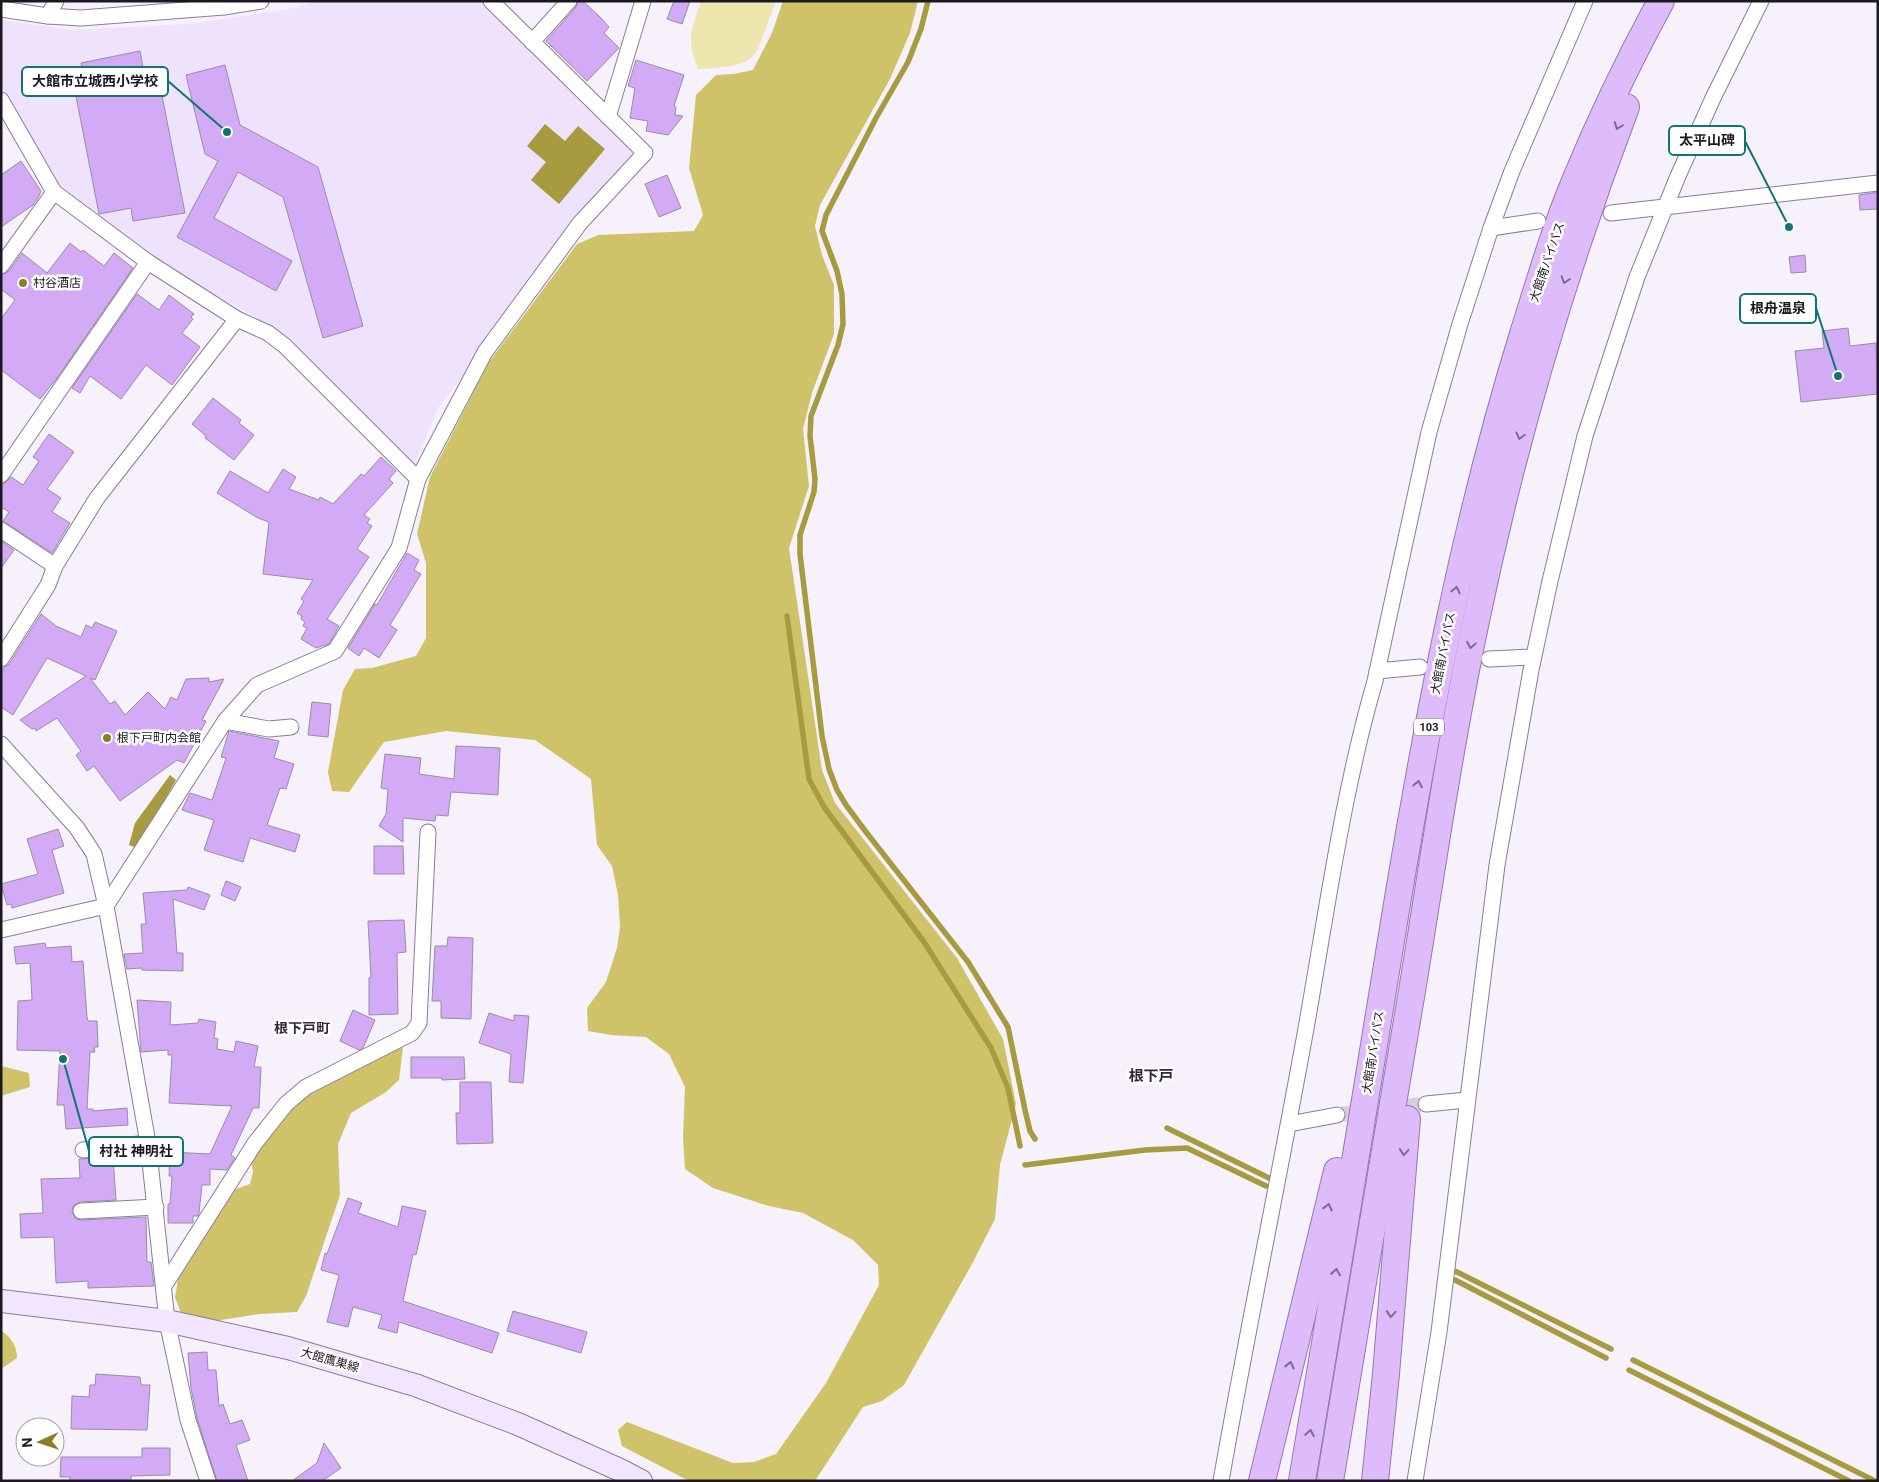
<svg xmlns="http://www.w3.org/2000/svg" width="1879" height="1482" font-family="Roboto,'Noto Sans JP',sans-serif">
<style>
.built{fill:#efe2fc}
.green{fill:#ede6af}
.forest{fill:#cfc369}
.water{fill:#a69b3f}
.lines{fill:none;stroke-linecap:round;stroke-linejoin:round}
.stream{stroke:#a69b3f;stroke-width:5.5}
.building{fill:#d2aaf6;stroke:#998da5}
.minor-tunnel{stroke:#d6d0db;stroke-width:15;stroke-dasharray:15 8;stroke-linecap:butt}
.minor-casing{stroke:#8a7e96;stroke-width:17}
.secondary-casing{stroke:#8a7e96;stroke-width:24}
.trunk-casing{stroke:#9478ae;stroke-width:28}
.minor{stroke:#fff;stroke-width:15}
.secondary{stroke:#f2e6fe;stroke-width:22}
.trunk{stroke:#debcfb;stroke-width:26}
.oneway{stroke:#7d6a8e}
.poi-dot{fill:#8a7f26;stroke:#fff;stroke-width:2}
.labels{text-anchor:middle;stroke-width:5;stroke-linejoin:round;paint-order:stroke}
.shield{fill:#fff;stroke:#605d64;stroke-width:1}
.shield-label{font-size:11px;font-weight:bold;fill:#1c1821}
.street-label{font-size:12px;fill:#1c1821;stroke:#fff}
.poi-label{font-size:12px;fill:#1c1821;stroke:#fff;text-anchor:start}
.neighbourhood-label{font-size:14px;font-weight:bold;fill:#31263a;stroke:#fff}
.quarter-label{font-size:15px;font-weight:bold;fill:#31263a;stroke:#fff}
.leader{fill:none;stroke:#0f766e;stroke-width:2}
.callout-dot{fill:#0f766e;stroke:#fff;stroke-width:2}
.callout{fill:#fff;stroke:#0f766e;stroke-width:2}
.callout-label{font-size:14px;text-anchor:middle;font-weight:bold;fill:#1c1821}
</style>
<rect width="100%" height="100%" fill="#f7f1fc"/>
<polygon class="built" points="318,1 483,1 635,149 636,156 438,408 414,466 293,341 251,314 179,276 60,185 1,85 1,20 71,30 187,24 285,10"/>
<path class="green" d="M701,1H776C771,12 760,49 754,55C743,68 714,68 698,69C686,38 691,31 701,1Z"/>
<g class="forest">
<polygon points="783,1 918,1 910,33 890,79 820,205 815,226 822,255 834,285 834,334 812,393 803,429 809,486 789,548 822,770 835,803 957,958 1003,1039 1016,1104 1000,1165 995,1219 972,1264 904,1385 882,1401 863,1407 815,1481 689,1481 622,1446 618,1430 627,1422 733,1463 754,1462 776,1454 826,1383 879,1285 878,1265 853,1240 803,1213 769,1206 713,1188 685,1169 683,1137 685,1087 669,1054 646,1037 611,1035 588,1031 587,1008 606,982 617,948 620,927 618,895 612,866 597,845 591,779 535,740 446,731 384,742 349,792 332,791 328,772 343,690 355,669 372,668 416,656 426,638 426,563 417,534 430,477 489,362 577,244 598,235 694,231 703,215 689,168 696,95 716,75 734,74 753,70 772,33"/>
<polygon points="403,1047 399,1080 386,1092 351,1113 338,1144 340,1195 306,1296 297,1312 260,1314 208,1322 182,1316 175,1297 178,1280 225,1201 236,1189 250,1184 253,1172 251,1162 288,1108 311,1090"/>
<polygon points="1,1066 29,1073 30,1087 1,1096"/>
<path d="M1,1331C11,1336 17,1347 17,1358L1,1369Z"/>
</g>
<g class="water">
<polygon points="545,124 565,141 578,126 605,149 559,204 531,180 546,162 527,146"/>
<polygon points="170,775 176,780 137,848 129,845 135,823"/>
</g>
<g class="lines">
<g class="stream">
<polyline points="928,1 921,29 908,62 876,118 826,215 822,231 837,271 842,294 843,324 838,345 811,416 810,436 815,479 814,492 800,535 800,554 822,736 829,769 837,790 846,805 866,832 968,962 1008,1027 1025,1110 1030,1131 1035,1139"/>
<polyline points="787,616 809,779 824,807 924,942 991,1048 1008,1088 1020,1146"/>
<polyline points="1167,1128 1269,1178"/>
<polyline points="1025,1165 1145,1150 1187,1148 1266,1186"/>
<polyline points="1455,1271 1611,1349"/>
<polyline points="1455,1280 1606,1358"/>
<polyline points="1633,1360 1875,1481"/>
<polyline points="1629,1370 1849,1481"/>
</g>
</g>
<g class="building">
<polygon points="578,1 583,1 600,17 609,27 604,33 619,48 587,81 546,41 576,7"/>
<polygon points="674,1 690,1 682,24 667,19"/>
<polygon points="140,51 145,78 158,75 185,213 133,221 131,208 99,214 75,91 86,89 81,63"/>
<polygon points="636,60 684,75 674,106 676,107 675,115 683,116 668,135 646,131 648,121 630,118 635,88 628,86"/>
<polygon points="225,65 240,125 318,167 363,326 323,338 283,197 238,172 214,218 292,261 276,291 177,237 218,161 205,154 186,75"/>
<polygon points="21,161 41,191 39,196 33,205 1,227 1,175"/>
<polygon points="667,175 681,208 659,217 645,184"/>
<polygon points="1878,192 1878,209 1860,210 1859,195"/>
<polygon points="70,243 81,252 83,250 104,266 114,253 133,268 57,378 40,399 1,370 1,319 15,300 1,289 1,275 9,271 22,253 47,273"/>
<polygon points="1805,255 1806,272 1791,273 1789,257"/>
<polygon points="137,294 159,310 169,295 194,314 191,317 193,319 182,333 200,347 172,385 146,365 121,399 90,376 80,393 72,388"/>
<polygon points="1848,328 1850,346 1876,343 1878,394 1801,402 1795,351 1824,348 1822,331"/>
<polygon points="213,398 241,420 239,423 254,435 234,460 205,438 206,436 192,424"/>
<polygon points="49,434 74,452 47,489 61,498 52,512 70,523 52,553 3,521 9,512 1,507 1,484 5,483 11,477 23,485 39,461 33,457"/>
<polygon points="381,457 396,471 389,479 393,483 364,515 370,519 367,523 372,526 357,549 369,557 327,619 339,626 329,644 316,648 301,639 307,628 303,626 305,622 301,619 302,616 297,613 304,601 301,599 313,580 263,574 269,522 258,518 217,493 230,471 268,493 283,469 296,477 289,489 319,500 320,497 333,504 361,474 364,476"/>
<polygon points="1,541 14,550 1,568"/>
<polygon points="407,553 419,560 414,570 421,574 390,625 397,630 379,658 364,648 359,656 348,648 375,604 377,605"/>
<polygon points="41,614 56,626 81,637 86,625 92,628 95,622 117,631 95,680 90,678 110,704 115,701 125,715 148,692 165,709 171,697 177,700 186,679 209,678 209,682 224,679 202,720 206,721 184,763 177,760 120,801 94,766 87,771 76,755 81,751 57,718 36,731 35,728 32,729 20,720 86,676 47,658 13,715 1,707 1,670 9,664"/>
<polygon points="312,702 331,704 328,737 308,735"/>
<polygon points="229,731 279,741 274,758 294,764 286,789 280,788 267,825 300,835 295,852 250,838 243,862 204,850 214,820 182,810 190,793 212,800 226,758 221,757"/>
<polygon points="456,746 500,748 498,795 451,792 448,816 436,815 435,821 403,818 403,842 379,826 386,814 388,789 381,788 385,754 421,758 419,774 454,779"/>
<polygon points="58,829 64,846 52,850 64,893 12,908 11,904 7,905 1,884 38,874 27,839"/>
<polygon points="374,846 403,846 404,874 374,874"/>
<polygon points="226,881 241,887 235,901 221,895"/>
<polygon points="188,887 210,895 204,910 173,899 177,953 183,953 183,971 142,970 142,968 127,969 124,954 143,953 141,924 146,924 143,893 187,890"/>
<polygon points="404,920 406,952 397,953 398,1014 369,1015 369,978 371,978 368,921"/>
<polygon points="448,937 473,938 471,1019 441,1018 441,1001 432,1001 435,946 447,946"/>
<polygon points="45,943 46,948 71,946 72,962 83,961 87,1017 88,1021 97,1021 98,1047 94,1047 95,1052 90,1052 87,1109 93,1109 93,1111 127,1108 128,1125 66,1129 64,1105 57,1105 60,1051 17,1050 18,1001 32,1000 30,963 16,964 14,947"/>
<polygon points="137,1000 171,1002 170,1025 198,1023 199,1019 216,1022 214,1038 218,1039 217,1049 234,1052 236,1041 258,1046 254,1067 261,1067 259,1108 253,1108 231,1155 235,1158 227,1170 210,1169 210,1185 202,1185 199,1213 198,1216 193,1216 193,1223 168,1223 168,1204 170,1204 172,1176 169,1176 170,1152 210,1154 232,1106 169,1103 172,1055 168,1055 168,1050 141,1052"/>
<polygon points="353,1010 375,1020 363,1048 359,1050 340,1041"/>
<polygon points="489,1013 514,1021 514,1015 529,1016 523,1083 509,1082 511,1054 479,1043"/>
<polygon points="411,1057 464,1057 465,1079 442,1080 442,1078 411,1078"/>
<polygon points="460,1082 491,1082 493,1143 457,1144 456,1113 460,1113"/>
<polygon points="113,1157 116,1200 80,1202 73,1206 72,1212 76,1219 82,1220 146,1217 147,1262 151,1262 154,1286 88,1288 88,1281 56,1283 54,1237 21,1238 20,1214 43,1213 41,1179 80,1178 79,1159"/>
<polygon points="348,1198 362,1203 358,1213 398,1227 402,1206 426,1211 416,1255 413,1254 403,1301 499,1333 492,1353 399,1322 397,1333 378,1328 382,1315 353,1307 348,1327 327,1322 339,1275 321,1270 325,1253 327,1254"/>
<polygon points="513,1311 587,1332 581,1353 507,1331"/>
<polygon points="207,1352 208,1370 216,1370 219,1406 223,1404 230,1424 242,1420 250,1440 236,1445 248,1481 217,1481 197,1418 191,1388 188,1353"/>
<polygon points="96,1374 140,1377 141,1385 150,1385 147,1430 71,1429 72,1396 89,1397 90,1385 95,1385"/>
<polygon points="324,1443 341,1468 322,1481 292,1481 317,1463"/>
<polygon points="142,1448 170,1448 170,1475 131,1476 131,1481 70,1481 70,1477 60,1477 61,1457 142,1457"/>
</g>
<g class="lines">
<polyline class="minor-tunnel" points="1337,1115 1426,1104"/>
<g class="minor-casing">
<g id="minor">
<polyline points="1,9 48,16 81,18 224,7 261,1"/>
<polyline points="48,16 56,1"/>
<polyline points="532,42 569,1"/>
<polyline points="1,100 54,192 148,262 237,319 268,333 285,346 418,479"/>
<polyline points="608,117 643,1"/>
<polyline points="1611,213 1878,183"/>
<polyline points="1491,228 1538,221"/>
<polyline points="1,266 54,192"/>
<polyline points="1,475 148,262"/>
<polyline points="1,530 55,566"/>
<polyline points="1,659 48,585 55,566 97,498 237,319"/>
<polyline points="1489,659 1533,657"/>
<polyline points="1377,671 1420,667"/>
<polyline points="225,721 269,729 291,727"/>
<polyline points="1,744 77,828 94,854 106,906 148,1143 167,1321 188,1420 208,1481"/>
<polyline points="1,930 106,906 225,721 257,685 335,651 399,548 418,479 485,352 580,223 645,153 491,1"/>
<polyline points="1426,1104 1467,1100"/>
<polyline points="1289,1124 1337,1115"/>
<polyline points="83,1150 148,1143"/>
<polyline points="81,1211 156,1207"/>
<polyline points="164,1286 255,1143 286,1104 306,1087 412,1033 419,1023 428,832"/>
<path d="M1221,1481C1247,1332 1278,1183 1305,1034C1326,917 1342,795 1375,681L1429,432L1460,324L1491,228L1512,171L1585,1"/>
<polyline points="1415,1481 1439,1332 1497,865 1531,670 1550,581 1585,436 1637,277 1678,176 1713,98 1761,1"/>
</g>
</g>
<g class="secondary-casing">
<polyline id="secondary" points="1,1301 167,1321 288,1348 415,1385 518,1424 620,1470 641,1481"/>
</g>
<g class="trunk-casing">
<g id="trunk">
<polyline points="1262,1481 1337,1171"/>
<path d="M1302,1481C1335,1289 1365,1096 1397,904C1429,712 1465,521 1523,334C1539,283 1554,231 1575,181C1600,120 1629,60 1661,1"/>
<path d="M1330,1481C1357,1316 1385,1150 1413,985C1433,862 1451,738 1477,616C1513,443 1563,273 1626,107"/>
<polyline points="1375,1481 1386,1374 1407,1119"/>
</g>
</g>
<use href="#minor" class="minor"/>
<use href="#secondary" class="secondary"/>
<use href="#trunk" class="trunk"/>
</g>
<defs><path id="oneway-chevron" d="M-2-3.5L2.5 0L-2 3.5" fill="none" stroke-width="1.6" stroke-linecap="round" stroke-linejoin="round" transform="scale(1.25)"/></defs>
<g class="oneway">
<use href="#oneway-chevron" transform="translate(1618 126) rotate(111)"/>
<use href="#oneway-chevron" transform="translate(1565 280) rotate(108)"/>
<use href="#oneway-chevron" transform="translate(1520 436) rotate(105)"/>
<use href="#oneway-chevron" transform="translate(1456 590) rotate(-77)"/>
<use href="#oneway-chevron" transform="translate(1471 645) rotate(101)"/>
<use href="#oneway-chevron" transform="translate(1418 784) rotate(-79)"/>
<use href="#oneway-chevron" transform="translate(1404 1152) rotate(95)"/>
<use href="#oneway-chevron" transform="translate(1328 1207) rotate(-76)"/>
<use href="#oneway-chevron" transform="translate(1336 1272) rotate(-81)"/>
<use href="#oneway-chevron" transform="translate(1391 1314) rotate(95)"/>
<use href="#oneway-chevron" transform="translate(1290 1365) rotate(-76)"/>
<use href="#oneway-chevron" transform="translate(1310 1433) rotate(-81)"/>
</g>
<g class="poi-dot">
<circle cx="23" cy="283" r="5"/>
<circle cx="107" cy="738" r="5"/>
</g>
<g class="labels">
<rect class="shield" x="1414" y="718.5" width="30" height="17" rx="4"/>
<g class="shield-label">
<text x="1429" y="731">103</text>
</g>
<g class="street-label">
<text transform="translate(1547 262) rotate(-71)" y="4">大館南バイパス</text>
<text transform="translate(1443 653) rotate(-79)" y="4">大館南バイパス</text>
<text transform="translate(1373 1052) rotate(-81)" y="4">大館南バイパス</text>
<text transform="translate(330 1360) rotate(16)" y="4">大館鷹巣線</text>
</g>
<g class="poi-label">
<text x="33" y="287">村谷酒店</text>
<text x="117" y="742">根下戸町内会館</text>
</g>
<g class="neighbourhood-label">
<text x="302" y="1033">根下戸町</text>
</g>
<g class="quarter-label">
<text x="1151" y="1081">根下戸</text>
</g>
</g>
<path class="leader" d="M227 132L168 81M1789 227L1745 141M1838 376L1816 308M63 1059L89 1151"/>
<g class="callout-dot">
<circle cx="227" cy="132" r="5"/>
<circle cx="1789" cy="227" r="5"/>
<circle cx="1838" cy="376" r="5"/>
<circle cx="63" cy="1059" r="5"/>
</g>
<g class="callout">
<rect x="22" y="67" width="146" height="29" rx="5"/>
<rect x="1669" y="126" width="76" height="29" rx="5"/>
<rect x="1740" y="294" width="76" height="29" rx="5"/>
<rect x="89" y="1137" width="94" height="29" rx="5"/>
</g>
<g class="callout-label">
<text x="95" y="86">大館市立城西小学校</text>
<text x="1707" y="145">太平山碑</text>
<text x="1778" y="313">根舟温泉</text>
<text x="136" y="1156">村社 神明社</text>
</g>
<rect width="1879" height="1482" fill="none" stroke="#1c1821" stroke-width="5"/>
<g transform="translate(40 1442) rotate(267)"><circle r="24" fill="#ffffff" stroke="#a4a3a6"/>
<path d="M0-4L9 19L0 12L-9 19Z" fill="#8a7f26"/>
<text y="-8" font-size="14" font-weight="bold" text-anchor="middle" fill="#1c1821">N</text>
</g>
</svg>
